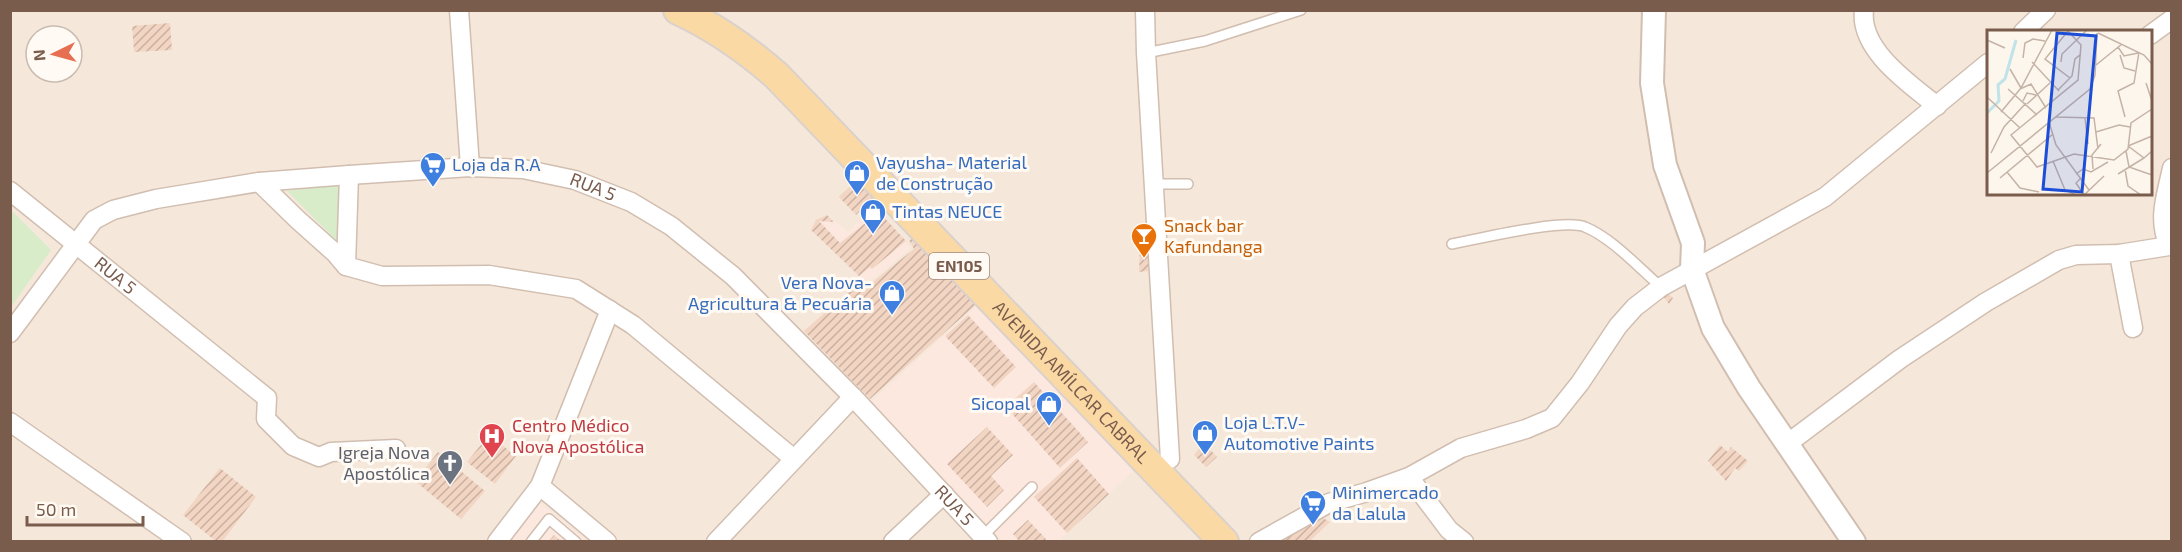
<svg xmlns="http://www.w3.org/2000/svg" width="2182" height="552" font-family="'Exo 2',sans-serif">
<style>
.residential{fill:#f5e8da;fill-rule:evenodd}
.commercial{fill:#fde8e0}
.garden{fill:#d8ecc9}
.building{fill:url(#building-hatch)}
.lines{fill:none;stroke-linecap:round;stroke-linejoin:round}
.service-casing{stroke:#d1beb0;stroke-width:12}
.minor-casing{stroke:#d1beb0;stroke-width:21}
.tertiary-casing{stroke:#d1beb0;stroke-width:26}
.primary-casing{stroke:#dad1cd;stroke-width:32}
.service{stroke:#fff;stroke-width:9}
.minor{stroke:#fff;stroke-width:18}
.tertiary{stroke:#fff;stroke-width:22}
.primary{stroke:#fbd9a5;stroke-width:28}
.labels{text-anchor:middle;stroke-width:6;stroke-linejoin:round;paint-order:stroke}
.shield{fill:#fffaf3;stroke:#a28b7f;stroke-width:1.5}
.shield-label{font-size:16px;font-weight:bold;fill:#7a5c4d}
.shop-label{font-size:18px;fill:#366cbe;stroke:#fffaf3;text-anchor:start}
.street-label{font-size:18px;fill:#7a5c4d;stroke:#fffaf3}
.food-label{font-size:18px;fill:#c56008;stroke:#fffaf3;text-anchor:start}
.health-label{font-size:18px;fill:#be3a42;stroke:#fffaf3;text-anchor:start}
.worship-label{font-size:18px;fill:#5b616d;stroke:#fffaf3;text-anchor:end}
.inset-river{fill:none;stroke:#bfe3e8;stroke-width:3}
.inset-road{fill:none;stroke:#c5b3a7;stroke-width:1.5}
.view{fill:#1d4ed8;fill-opacity:0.15;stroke:#1d4ed8;stroke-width:3}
.inset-edge{fill:none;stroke:#7a5c4d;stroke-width:3}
</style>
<defs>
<pattern id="building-hatch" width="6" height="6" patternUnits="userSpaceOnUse" patternTransform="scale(1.5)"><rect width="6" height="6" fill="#f3d5c3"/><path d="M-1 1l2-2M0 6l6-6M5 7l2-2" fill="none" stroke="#cab0a1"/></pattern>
</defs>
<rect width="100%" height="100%" fill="#fdf6ec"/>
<path class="residential" d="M11,11H2171V541H11ZM1988,32H2150V194H1988ZM36,36H72V72H36Z"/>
<g class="commercial">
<polygon points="881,201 883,206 877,210 911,248 867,284 811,230 827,215 848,232"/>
<polygon points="979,304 1133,471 1058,541 1003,541 872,401"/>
<polygon points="540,503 587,541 510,542"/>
</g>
<g class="garden">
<polygon points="341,183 343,247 287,191"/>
<polygon points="11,210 51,250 11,307"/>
</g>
<g class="building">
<polygon points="170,23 172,50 134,52 132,26"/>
<polygon points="860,177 876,195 856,215 839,197"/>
<polygon points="879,212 906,241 872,269 870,267 859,276 811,230 816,220 827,215 834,222 819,221 840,243"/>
<polygon points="916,237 979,302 870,399 804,331 858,283 865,288 914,249 909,240"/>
<polygon points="1148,246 1148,271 1139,272 1140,247"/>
<polygon points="1666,292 1673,298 1669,304 1663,296"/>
<polygon points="968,315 1016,367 994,388 945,336"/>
<polygon points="1034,382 1088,442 1060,468 1006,407"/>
<polygon points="987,427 1013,455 991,476 1004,490 987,507 947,464"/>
<polygon points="489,435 516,456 495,484 467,462"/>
<polygon points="1204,443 1217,457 1206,467 1194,455"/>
<polygon points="1720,445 1728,452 1731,447 1748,461 1739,471 1735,468 1726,481 1708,461"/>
<polygon points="438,452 485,491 461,519 415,481"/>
<polygon points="1077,458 1109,494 1067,533 1034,497"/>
<polygon points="220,468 256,497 222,542 217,542 183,515"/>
<polygon points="1316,514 1330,522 1309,542 1277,542"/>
<polygon points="1028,520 1046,539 1044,542 1020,542 1013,534"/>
<polygon points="554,535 562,542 548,542"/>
</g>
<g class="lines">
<g class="service-casing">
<g id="service">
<polyline points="1146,53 1205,41 1301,10"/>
<polyline points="1154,184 1188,184"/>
<path d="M1452,244C1478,239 1565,218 1585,227C1612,238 1638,267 1661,287"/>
<polyline points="983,536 1032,487"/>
<polyline points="531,542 549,519 576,542"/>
</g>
</g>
<g class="minor-casing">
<g id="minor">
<polyline points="459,10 470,167"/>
<polyline points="1145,10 1146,53 1170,459"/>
<path d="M1864,10C1859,50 1910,84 1937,106"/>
<polyline points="2023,32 2046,10"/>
<polyline points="2150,35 2172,19"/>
<polyline points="259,182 298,220 335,253 346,266 382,276 489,275 576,289 633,325 794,459"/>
<path id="s1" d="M10,191L267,398L266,419L293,446L319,457L331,452L396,449"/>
<polyline points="2119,254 2133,328"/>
<polyline points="346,266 349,175"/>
<path id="s2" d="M10,333L94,220L113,210L156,199L259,182L349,175L470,167L523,169L575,180L631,202L671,226L733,276L853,397L988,542"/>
<polyline points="10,422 182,542"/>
<path d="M1787,444L1900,359L1986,302L2059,260L2076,255L2119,254L2169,246C2157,218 2166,197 2172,168"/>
<polyline points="1409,477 1449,530 1464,542"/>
<polyline points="540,486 607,542"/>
<polyline points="497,542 540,486 610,310"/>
<polyline points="716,542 853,397"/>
<polyline points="893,542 944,494"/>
<polyline points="1259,542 1329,503 1367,492 1409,477 1461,448 1526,429 1552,418 1580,383 1618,326 1635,307 1661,287 1825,197 1988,63"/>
</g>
</g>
<g class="tertiary-casing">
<polyline id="tertiary" points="1654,10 1652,83 1665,165 1693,243 1692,269 1713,328 1749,388 1854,542"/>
</g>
<g class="primary-casing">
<g id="primary">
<path id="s3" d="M678,10C715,27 746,49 776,75L1224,542"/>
</g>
</g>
<use href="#service" class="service"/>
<use href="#minor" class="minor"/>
<use href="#tertiary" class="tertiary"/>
<use href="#primary" class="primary"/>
</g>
<defs>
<g id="supermarket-pin" transform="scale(1.35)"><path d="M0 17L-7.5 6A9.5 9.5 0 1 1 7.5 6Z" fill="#3f7fe0" stroke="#fffaf3"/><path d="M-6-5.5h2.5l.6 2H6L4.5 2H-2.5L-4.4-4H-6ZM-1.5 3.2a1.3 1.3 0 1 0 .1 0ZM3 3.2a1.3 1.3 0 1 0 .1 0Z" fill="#fff"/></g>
<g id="shop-pin" transform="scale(1.35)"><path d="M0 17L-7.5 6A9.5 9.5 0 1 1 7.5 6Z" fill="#3f7fe0" stroke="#fffaf3"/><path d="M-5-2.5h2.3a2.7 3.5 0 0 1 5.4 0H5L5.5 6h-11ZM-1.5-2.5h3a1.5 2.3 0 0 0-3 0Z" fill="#fff"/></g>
<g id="bar-pin" transform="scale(1.35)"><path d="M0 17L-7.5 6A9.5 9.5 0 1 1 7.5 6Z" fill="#e8710a" stroke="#fffaf3"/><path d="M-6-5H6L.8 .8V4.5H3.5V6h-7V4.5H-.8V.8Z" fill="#fff"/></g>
<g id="hospital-pin" transform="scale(1.35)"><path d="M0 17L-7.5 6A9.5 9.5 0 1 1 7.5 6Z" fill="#e0444e" stroke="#fffaf3"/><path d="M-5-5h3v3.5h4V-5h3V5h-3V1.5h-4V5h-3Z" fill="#fff"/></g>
<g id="church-pin" transform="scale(1.35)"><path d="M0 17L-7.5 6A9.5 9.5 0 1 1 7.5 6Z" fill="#6b7280" stroke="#fffaf3"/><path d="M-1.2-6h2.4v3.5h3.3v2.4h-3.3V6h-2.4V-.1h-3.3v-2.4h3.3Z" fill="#fff"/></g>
</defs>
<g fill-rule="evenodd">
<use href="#supermarket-pin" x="433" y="165"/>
<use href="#shop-pin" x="857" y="173"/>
<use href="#shop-pin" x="873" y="212"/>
<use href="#bar-pin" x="1144" y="236"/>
<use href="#shop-pin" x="892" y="293"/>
<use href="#shop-pin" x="1049" y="404"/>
<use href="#shop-pin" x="1205" y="433"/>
<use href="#hospital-pin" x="492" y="436"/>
<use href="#church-pin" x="450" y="463"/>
<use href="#supermarket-pin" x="1313" y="503"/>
</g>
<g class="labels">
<rect class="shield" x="929" y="253" width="60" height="26" rx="4.5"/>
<g class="shield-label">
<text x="959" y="272">EN105</text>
</g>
<g class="shop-label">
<text x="876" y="169">Vayusha- Material<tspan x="876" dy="21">de Construção</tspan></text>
<text x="452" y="171">Loja da R.A</text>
<text x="892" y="218">Tintas NEUCE</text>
<text x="872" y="289" text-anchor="end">Vera Nova-<tspan x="872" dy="21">Agricultura &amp; Pecuária</tspan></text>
<text x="1030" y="410" text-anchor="end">Sicopal</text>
<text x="1224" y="429">Loja L.T.V-<tspan x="1224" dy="21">Automotive Paints</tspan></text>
<text x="1332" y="499">Minimercado<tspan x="1332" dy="21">da Lalula</tspan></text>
</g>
<g class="street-label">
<text dy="6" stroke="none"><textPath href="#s2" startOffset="648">RUA 5</textPath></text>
<text dy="6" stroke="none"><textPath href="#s1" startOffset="135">RUA 5</textPath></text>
<text dy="6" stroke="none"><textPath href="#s3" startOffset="544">AVENIDA AMÍLCAR CABRAL</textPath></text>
<text dy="6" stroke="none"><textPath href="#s2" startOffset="1134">RUA 5</textPath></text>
</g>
<g class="food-label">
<text x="1164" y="232">Snack bar<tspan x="1164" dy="21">Kafundanga</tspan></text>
</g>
<g class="health-label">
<text x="512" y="432">Centro Médico<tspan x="512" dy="21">Nova Apostólica</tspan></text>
</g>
<g class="worship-label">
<text x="430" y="459">Igreja Nova<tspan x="430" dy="21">Apostólica</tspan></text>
</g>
</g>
<g transform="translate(1987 30)">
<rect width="165" height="165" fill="#fdf6ec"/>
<path class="inset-river" d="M0,83L12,71L11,55L18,49L29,10"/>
<path class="inset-road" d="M80,0L94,15L91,50L24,105L50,137L87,124L127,130L141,119L144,93L165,79M81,1L58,29L83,48M111,3L157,25L165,34M0,10L18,18M131,17L137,26L151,23M133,25L137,38L148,41M36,28L38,13L46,9L58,11M45,32L72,61M74,32L75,24L100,0M109,35L135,14M23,39L34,58M159,53L165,71M21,59L50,85M33,59L44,54L59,78M71,60L85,46L88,29L94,24M0,67L33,98M36,71L40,63L49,65M40,74L64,52M14,82L34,58L65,0M69,87L107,88L111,119M138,87L131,61L147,53L152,22M98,88L101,114M62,92L69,115L102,160M109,102L132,95L143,97M141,116L157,128L165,121M141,116L165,106M139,121L142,137L165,145M4,123L17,97L39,73M66,131L78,160L89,165M106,139L105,125L114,114M138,139L141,156L154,165M20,142L33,158L52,162M0,143L103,59L108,45L110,3M89,144L96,139L104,142L121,132M131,144L157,128M13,148L66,104M93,149L89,153L97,165L117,146"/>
<path class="view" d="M70,3L109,6L95,162L56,159Z"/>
<rect width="165" height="165" class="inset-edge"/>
</g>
<rect width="2182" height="552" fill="none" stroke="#7a5c4d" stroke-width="24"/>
<g transform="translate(54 54) rotate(265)"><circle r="28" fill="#fffaf3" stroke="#cabbb1" stroke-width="1.5"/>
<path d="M0-4.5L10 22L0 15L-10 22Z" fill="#e76f51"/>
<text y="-9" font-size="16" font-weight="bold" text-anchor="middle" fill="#7a5c4d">N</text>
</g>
<path d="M27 516v9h116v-9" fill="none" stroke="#7a5c4d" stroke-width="3"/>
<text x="36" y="516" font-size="18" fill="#7a5c4d" stroke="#fffaf3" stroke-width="4.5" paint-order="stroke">50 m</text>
</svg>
